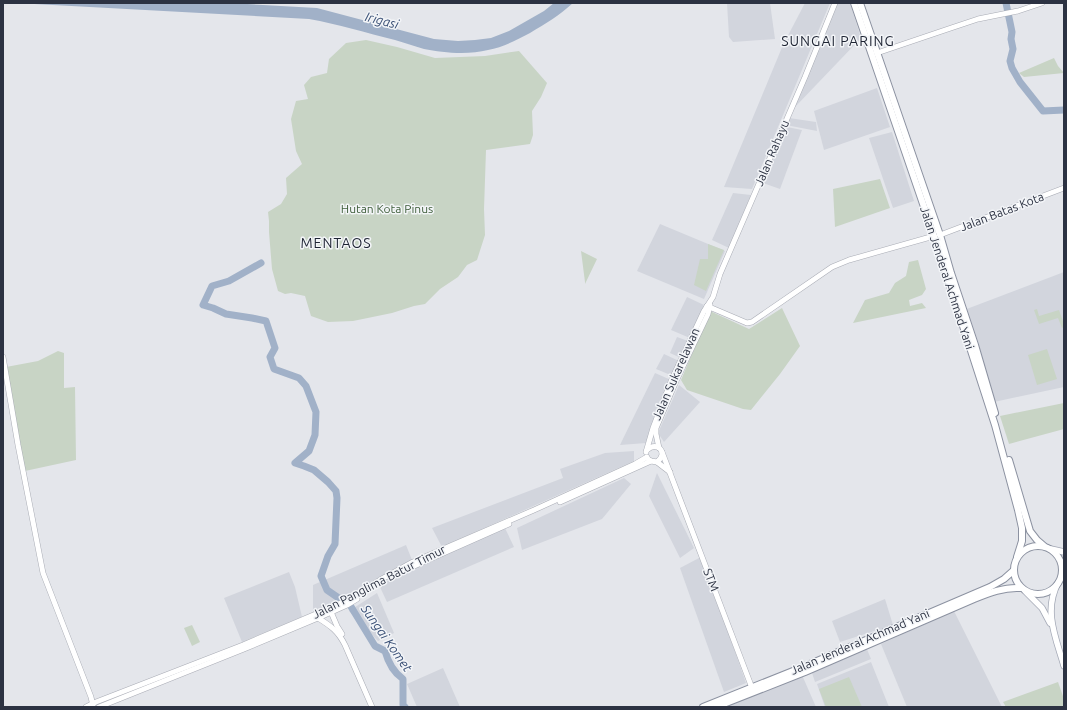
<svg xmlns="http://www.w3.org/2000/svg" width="1067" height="710" font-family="Ubuntu,sans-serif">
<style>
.built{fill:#d2d5dd}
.green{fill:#c8d4c5}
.water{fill:#a1b1c8}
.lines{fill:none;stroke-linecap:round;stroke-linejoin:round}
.river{stroke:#a1b1c8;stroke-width:7}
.secondary-casing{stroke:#a9acb5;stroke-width:6}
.primary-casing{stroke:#a4a9b6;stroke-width:7}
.highway-casing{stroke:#8c92a1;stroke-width:8}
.secondary{stroke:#fff;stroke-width:5}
.primary{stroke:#fff;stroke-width:5.5}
.highway{stroke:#fff;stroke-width:6}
.labels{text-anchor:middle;stroke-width:3;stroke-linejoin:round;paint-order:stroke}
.street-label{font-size:12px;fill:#2c3242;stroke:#f3f5f8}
.park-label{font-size:12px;fill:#3e5d3a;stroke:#f3f5f8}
.water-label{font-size:13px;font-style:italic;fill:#384e74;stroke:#f3f5f8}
.quarter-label{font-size:14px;letter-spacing:1px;fill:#1e2433;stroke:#f3f5f8}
</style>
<rect width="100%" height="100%" fill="#e4e6eb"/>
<g class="built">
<polygon points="727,3 770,3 775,39 733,42 729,37"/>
<polygon points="805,3 830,3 752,189 724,187 783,45"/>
<polygon points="837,3 850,3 861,38 795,107"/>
<polygon points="877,88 890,127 824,150 814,111"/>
<polygon points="789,118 816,122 817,131 786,125"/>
<polygon points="787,127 802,130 780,189 763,183"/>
<polygon points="892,132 914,201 893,208 869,138"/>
<polygon points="733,193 751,195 729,248 712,240"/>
<polygon points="660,224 725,251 704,299 637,271"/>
<polygon points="1064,272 1064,387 994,402 964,310"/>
<polygon points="687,297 704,305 690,338 671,330"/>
<polygon points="677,337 688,341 681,358 670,353"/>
<polygon points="664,354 679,361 673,376 656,369"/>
<polygon points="655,373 671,380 646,443 620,445"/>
<polygon points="679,385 700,402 664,442 658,433"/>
<polygon points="634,451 634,461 442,547 432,528 563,478 560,469 605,453"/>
<polygon points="657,473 694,548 680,558 649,496"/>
<polygon points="624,478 631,484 602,519 522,550 517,528"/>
<polygon points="504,526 514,547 387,602 379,585"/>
<polygon points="406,545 412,560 313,615 313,585"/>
<polygon points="699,558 702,558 746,683 724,692 680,568"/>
<polygon points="289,572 295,587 302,617 242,642 224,598"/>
<polygon points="377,593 394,633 378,641 349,611"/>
<polygon points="885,599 893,625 840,642 832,621"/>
<polygon points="954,611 1002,707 907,707 881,644"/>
<polygon points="866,647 871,659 815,682 811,670"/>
<polygon points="871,662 889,707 825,707 817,684"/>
<polygon points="443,668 460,707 417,707 407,684"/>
<polygon points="802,675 816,707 724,707"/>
</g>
<g class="green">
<polygon points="366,40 397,47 435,58 485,56 519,51 547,83 541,97 532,111 533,135 530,144 486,150 484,209 485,235 477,260 467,265 458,277 440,289 425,304 414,306 392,313 353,321 328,322 311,316 305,296 291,293 285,294 278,291 272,269 269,232 269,221 268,212 281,204 287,194 286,178 302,164 296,151 291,119 296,101 308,99 304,85 311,77 327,73 329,59 346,43"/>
<polygon points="1054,58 1058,66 1064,73 1024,77 1019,73"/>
<polygon points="880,179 890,208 835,227 833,189"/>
<polygon points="708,244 724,250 706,291 694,285 700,259 708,259"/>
<polygon points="581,251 597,259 585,284 585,282"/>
<polygon points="918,260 926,289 922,295 909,300 910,306 922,303 926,308 853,323 865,300 889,293 895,283 906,276 909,262"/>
<polygon points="782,308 800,346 780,374 751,410 743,409 687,390 681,380 710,311 749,329"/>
<polygon points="1037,309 1039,316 1059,310 1064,324 1064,327 1062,328 1058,318 1039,324 1034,310"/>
<polygon points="1047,349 1057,379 1037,385 1028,355"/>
<polygon points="58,351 64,353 64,388 75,387 76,460 25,471 6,367 38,361"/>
<polygon points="1064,403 1064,429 1009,444 1000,416"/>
<polygon points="192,625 200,642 192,646 184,628"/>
<polygon points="849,677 862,707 826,707 819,689"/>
<polygon points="1058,682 1064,699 1064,707 1006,707 1003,702"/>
</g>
<path class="water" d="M16,3H230L317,8L434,39L458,41L475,40L491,38L509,31L544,11L554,3H573C560,15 545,24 530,33C517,40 503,47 488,50C469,55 443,53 424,49C414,46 405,43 395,40C366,33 338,24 309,19Z"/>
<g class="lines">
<g class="river">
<polyline points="1006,3 1012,32 1011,39 1013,49 1010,61 1012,68 1020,82 1043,111 1064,110"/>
<polyline points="261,263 229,281 212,286 203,305 213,308 226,314 252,318 266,321 275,348 270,357 274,369 299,378 306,386 316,412 315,435 309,451 295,463 304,466 314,470 328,482 336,491 337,498 335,544 328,556 321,576 327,590 343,601"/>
<path d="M350,605L375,646L385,651C388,662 393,672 403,679V705L405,707"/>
</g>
<g class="secondary-casing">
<g id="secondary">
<polyline points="877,53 951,28 978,19 1018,11 1042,3"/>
<polyline points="940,235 1064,188"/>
<polyline points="707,306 747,323 752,322 832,267 849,260 934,236"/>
<polyline points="3,357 18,445 43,573 91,697 93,706"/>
<polyline points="659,448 656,434 656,428 676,381 708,314 710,305"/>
<path d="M647,450C657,440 669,453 657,462"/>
<polyline points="646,452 653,428 672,379 704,311 713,297 720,274 805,77 835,3"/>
<polyline points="662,452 752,688"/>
<polyline points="648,459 651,461 657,462 670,472"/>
<polyline points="560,502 651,461"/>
<polyline points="403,571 509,524"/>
<polyline points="331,612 337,626 342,634"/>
<path d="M318,618C331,626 338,631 345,645L372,707"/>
<polyline points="86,707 96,702 243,645 330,608 352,598 380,580 413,562 534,510 635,464 647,457"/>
<polyline points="99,707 244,649 318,618 347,605 357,599"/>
</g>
</g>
<g class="primary-casing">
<g id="primary">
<polyline points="1051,549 1064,552"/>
<polyline points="1062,572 1064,569"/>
<path d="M1058,583C1043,611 1056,638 1064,666"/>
<polyline points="1025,591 1042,608 1050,623"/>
</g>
</g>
<g class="highway-casing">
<g id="highway">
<polyline points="854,3 934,236 995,425 1018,510 1022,528 1022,541 1017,557"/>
<polyline points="860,3 940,235 951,273 975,345 995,413"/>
<polyline points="1009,460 1030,531 1037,540 1044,546"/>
<circle cx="1038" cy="570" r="24"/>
<polyline points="703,707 803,667 990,587 1004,579 1013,571"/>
<path d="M716,707L805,672L974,599C989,593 1004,587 1020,588"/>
</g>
</g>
<use href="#secondary" class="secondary"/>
<use href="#primary" class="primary"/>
<use href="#highway" class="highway"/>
</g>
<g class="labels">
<g class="street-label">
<text transform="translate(772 153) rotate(-67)" y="4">Jalan Rahayu</text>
<text transform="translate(1002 212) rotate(-21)" y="4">Jalan Batas Kota</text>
<text transform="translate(947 278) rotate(72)" y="4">Jalan Jenderal Achmad Yani</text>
<text transform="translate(676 374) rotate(-66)" y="4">Jalan Sukarelawan</text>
<text transform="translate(711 580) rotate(69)" y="4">STM</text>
<text transform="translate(379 582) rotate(-27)" y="4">Jalan Panglima Batur Timur</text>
<text transform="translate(860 642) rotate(-23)" y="4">Jalan Jenderal Achmad Yani</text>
</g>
<g class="park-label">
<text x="387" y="213">Hutan Kota Pinus</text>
</g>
<g class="water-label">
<text transform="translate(382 20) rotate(14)" y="5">Irigasi</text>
<text transform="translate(387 638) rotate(55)" y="5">Sungai Komet</text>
</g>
<g class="quarter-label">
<text x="838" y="46">SUNGAI PARING</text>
<text x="336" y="248">MENTAOS</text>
</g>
</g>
<rect width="1067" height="710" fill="none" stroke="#2c3242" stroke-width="8"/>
</svg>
